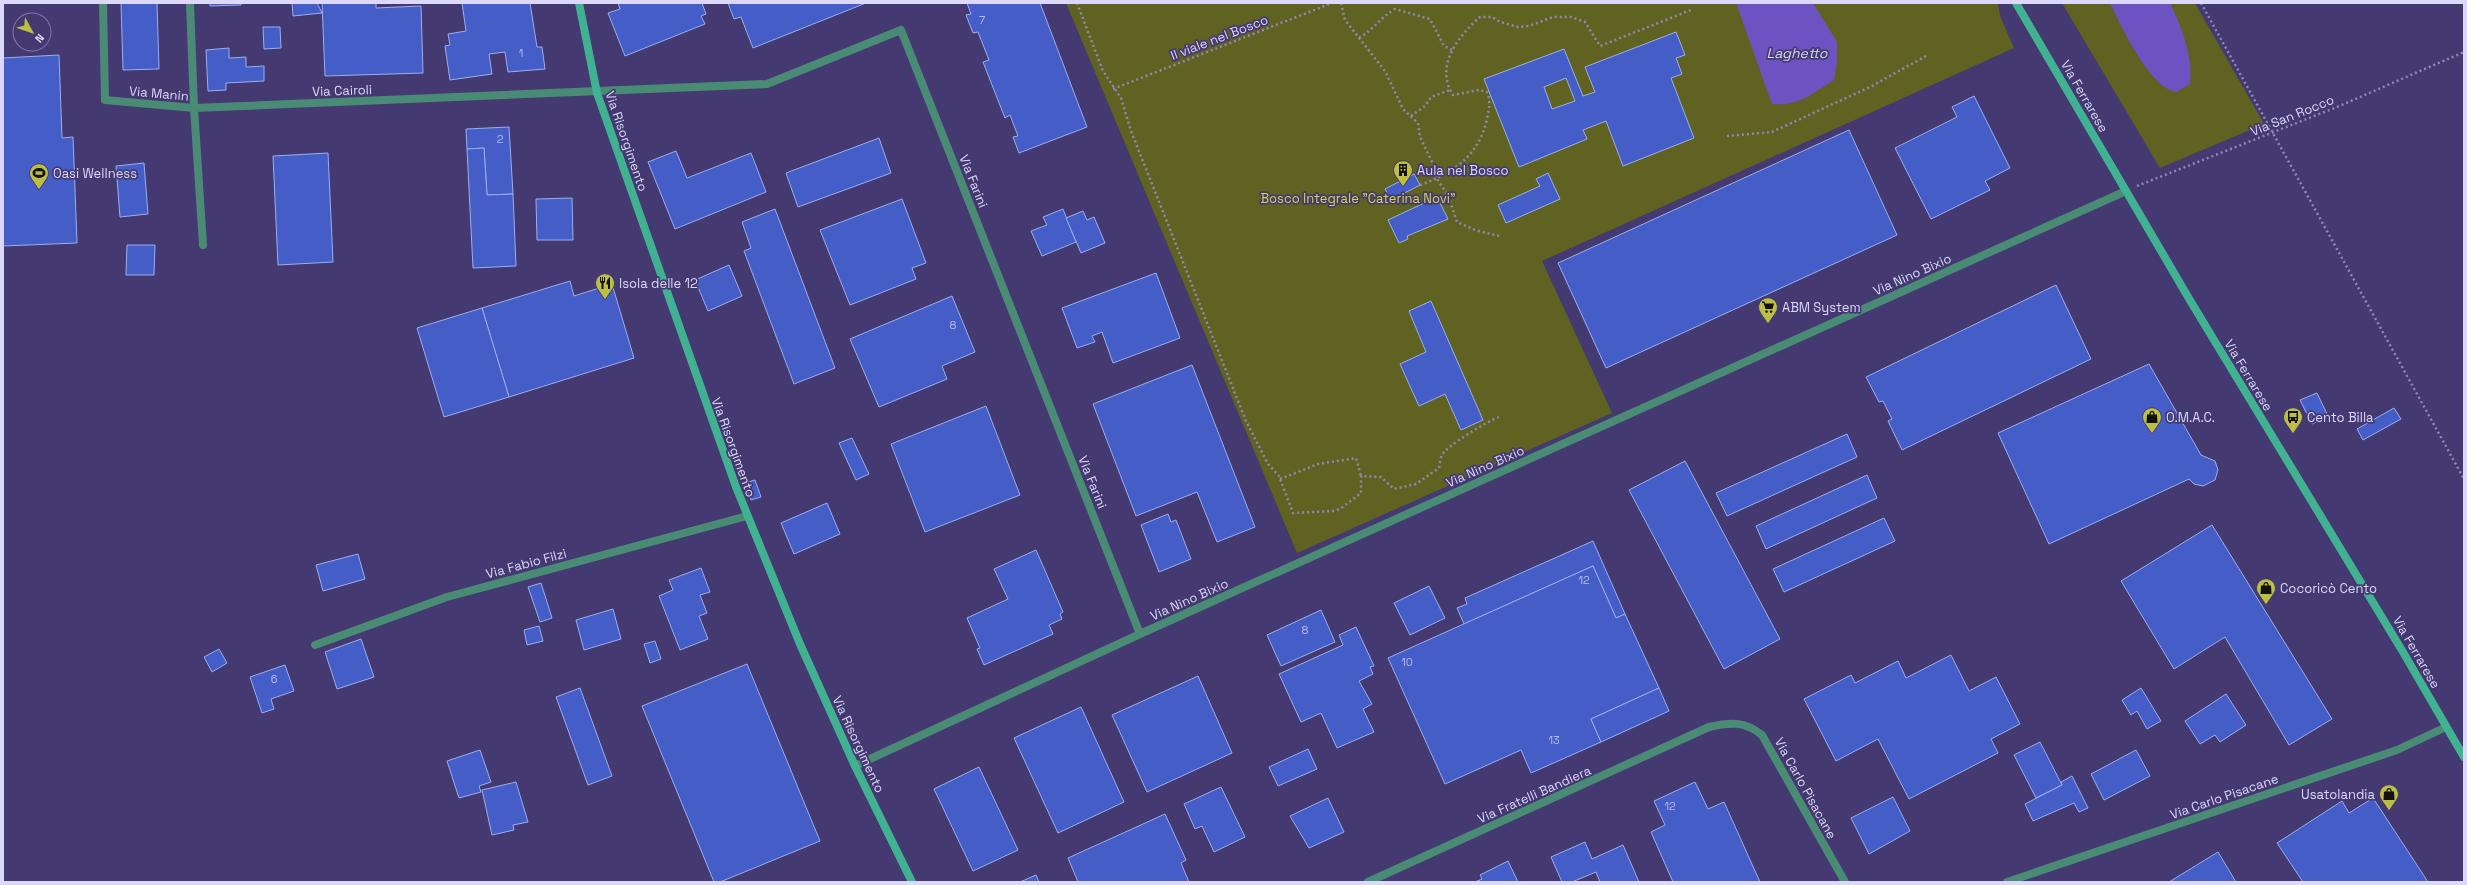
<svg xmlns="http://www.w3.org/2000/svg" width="2467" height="885" font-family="'Space Grotesk',sans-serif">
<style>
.green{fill:#606221}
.water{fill:#6d53c2}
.building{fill:#455dc7;stroke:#9bafed;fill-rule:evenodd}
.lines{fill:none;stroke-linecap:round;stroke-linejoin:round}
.path{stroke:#8f88b5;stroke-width:2.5;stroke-dasharray:2 3;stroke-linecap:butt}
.street{stroke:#4a8b76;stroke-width:8}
.secondary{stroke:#41b291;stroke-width:8}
.labels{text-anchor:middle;stroke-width:3.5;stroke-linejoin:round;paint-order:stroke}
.number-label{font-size:11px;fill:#b6b9ed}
.street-label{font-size:13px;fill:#dbd8fa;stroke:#443971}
.poi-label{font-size:13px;fill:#dbd8fa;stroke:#443971;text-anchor:start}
.park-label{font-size:13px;fill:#d4d64b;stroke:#443971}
.water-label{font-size:14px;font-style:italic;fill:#d9d7f3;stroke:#443971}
</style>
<rect width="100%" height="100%" fill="#443971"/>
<g class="green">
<polygon points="1066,3 1998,3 2000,16 2014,48 1542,261 1612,413 1297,553"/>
<polygon points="2062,3 2195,3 2264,124 2160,168"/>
</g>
<g class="water">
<path d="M1736,3H1813L1837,42V62L1834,80C1811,94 1800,106 1772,104Z"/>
<path d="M2110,3H2170C2182,28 2193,56 2190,84L2176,92C2149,87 2121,26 2110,3Z"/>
</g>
<g class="building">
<polygon points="121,3 157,3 159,69 123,70"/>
<polygon points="210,3 241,3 241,5 210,6"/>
<polygon points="292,3 317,3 322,13 293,16"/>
<polygon points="322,3 376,3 376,8 421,6 423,73 325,76"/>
<polygon points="462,3 530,3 537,47 542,47 545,69 508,72 505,52 489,54 492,74 450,80 445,46 450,45 448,34 466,31"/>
<polygon points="618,3 702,3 706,14 701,16 705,24 625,56 608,13 620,9"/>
<polygon points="728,3 866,3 753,48 741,17 734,19"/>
<polygon points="967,3 1040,3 1087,127 1019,153 1013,137 1018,136 1010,115 1005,118 983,62 989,60 978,32 973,33 966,15 971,14"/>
<polygon points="263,27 280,27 281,48 264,49"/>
<path d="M1676,32L1685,55L1676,58L1682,74L1671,78L1694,138L1623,166L1606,121L1583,130L1587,139L1519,167L1484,79L1564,49L1583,96L1595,92L1585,67ZM1566,78L1575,101L1552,109L1544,87Z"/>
<polygon points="229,48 229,58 246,57 246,67 264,66 264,81 226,83 226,90 208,91 206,50"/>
<polygon points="59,55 62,138 73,137 77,243 3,246 3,58"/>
<polygon points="1974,96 2010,168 1985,181 1990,190 1931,219 1895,148 1957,117 1952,107"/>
<polygon points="509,127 513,194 487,195 484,148 467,149 466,129"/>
<polygon points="1849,130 1897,235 1606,368 1558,263"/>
<polygon points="879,138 891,173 798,207 786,173"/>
<polygon points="484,148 487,195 513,194 516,266 473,268 467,149"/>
<polygon points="676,151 687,178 751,153 766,192 675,229 648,162"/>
<polygon points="328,153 333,262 278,265 273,156"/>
<polygon points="144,163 148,214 120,217 116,166"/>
<polygon points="1548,173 1560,199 1506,223 1498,205 1540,186 1536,179"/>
<polygon points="1414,174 1420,185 1391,200 1385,189"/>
<polygon points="1437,197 1448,219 1407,236 1408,239 1399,243 1388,220"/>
<polygon points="572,198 573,240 537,240 536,199"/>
<polygon points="902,199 926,263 912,268 916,279 850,305 820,230"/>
<polygon points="775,209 835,368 794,384 744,251 751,248 742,222"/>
<polygon points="1063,209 1076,242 1042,256 1031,231 1047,225 1043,217"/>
<polygon points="1083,211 1087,220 1094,217 1105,243 1081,253 1066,218"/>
<polygon points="127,245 155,245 154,275 126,275"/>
<polygon points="729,265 742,296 708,311 695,280"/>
<polygon points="1156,273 1180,338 1113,363 1102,332 1092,336 1095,342 1077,348 1062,308"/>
<polygon points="570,281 574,296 612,284 634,358 509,397 482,308"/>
<polygon points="2056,285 2091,359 1902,450 1888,421 1892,419 1883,401 1879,402 1866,377"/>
<polygon points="952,296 975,352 942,366 947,379 879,407 850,339"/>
<polygon points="1431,301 1483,420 1461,430 1445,394 1419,406 1400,364 1426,352 1409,311"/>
<polygon points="482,308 509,397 444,417 417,328"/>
<polygon points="2149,364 2201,455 2215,461 2218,470 2215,480 2203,486 2194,484 2189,479 2049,544 1998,433"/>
<polygon points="1192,365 1255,527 1217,542 1197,492 1136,516 1093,404"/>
<polygon points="2317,393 2328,416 2312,424 2300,400"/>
<polygon points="986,406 1020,495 925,532 891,444"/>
<polygon points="2394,408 2401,419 2363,440 2357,429"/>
<polygon points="1847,434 1857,457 1727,516 1716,493"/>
<polygon points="852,438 869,474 856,480 839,443"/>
<polygon points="1685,461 1780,639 1724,669 1629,490"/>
<polygon points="1867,475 1877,498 1766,549 1756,526"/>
<polygon points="755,480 761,497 751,500 745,483"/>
<polygon points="827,503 840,534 794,554 781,523"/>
<polygon points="1168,514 1171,522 1176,520 1191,559 1159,572 1141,525"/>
<polygon points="1884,518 1895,541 1784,592 1773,569"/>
<polygon points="2212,525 2332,719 2289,745 2225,637 2174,669 2121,581"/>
<polygon points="1593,541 1625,614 1616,618 1593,566 1464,624 1457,608 1467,604 1465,598"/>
<polygon points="1036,550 1063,612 1060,614 1062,619 1049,625 1053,634 984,665 977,649 980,648 967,618 1008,599 994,569"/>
<polygon points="358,554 365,579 323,591 316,565"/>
<polygon points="1593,566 1616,618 1625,614 1659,688 1591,719 1601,742 1531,773 1521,750 1445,784 1388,658"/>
<polygon points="701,568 710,592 700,595 707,613 699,616 708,639 680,650 659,596 673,590 669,580"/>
<polygon points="541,583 552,618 540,622 528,587"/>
<polygon points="1429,586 1445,618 1410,635 1394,603"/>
<polygon points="613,609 621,639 584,650 576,620"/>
<polygon points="1321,610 1335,642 1281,666 1267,635"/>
<polygon points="539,626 543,641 527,645 524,630"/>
<polygon points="1356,627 1374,666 1370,667 1373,674 1359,681 1372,704 1363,709 1374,732 1337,748 1321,713 1301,722 1279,674 1343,645 1339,635"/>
<polygon points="361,639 374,677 337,689 325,652"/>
<polygon points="655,641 661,659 650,663 644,644"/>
<polygon points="219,649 227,663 212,672 204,657"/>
<polygon points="1951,655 1969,691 1996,677 2020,724 1991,739 1998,753 1909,799 1878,739 1836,761 1804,699 1851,675 1855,683 1898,661 1906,678"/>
<polygon points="747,664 820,841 720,882 714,882 642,706"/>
<polygon points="285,665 294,691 271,699 274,709 262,713 250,677"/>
<polygon points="1198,676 1232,753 1147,792 1112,715"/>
<polygon points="580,688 612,776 588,785 556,697"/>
<polygon points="1659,688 1669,711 1601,742 1591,719"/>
<polygon points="2141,688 2161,721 2147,729 2137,711 2131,715 2122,700"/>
<polygon points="2226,694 2246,725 2220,742 2215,735 2200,744 2185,721"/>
<polygon points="1081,707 1124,802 1058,833 1014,738"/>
<polygon points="2040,742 2062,785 2036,798 2014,755"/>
<polygon points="1308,749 1317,769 1278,786 1269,767"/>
<polygon points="480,750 491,782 479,786 481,792 459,798 447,761"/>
<polygon points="2136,750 2150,776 2104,800 2091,774"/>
<polygon points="979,767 1018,850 973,871 934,789"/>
<polygon points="2072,776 2088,808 2079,812 2074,803 2033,821 2025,804 2062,785 2061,782"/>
<polygon points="516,782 528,822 513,825 514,830 492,835 482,790"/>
<polygon points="1695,782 1708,809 1724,802 1760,882 1673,882 1651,832 1665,825 1654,801"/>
<polygon points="1221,787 1245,837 1214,852 1202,826 1195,829 1184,804"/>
<polygon points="1893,797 1910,831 1869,854 1851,818"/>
<polygon points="1328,798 1344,832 1309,848 1290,816"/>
<polygon points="2373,798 2428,882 2303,882 2277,843 2342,801 2349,813"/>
<polygon points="1165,814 1186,860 1181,863 1189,882 1078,882 1068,858"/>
<polygon points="1585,842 1592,859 1623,845 1639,882 1600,882 1596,872 1572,882 1562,882 1551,857"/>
<polygon points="2218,852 2236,882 2169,882"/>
<polygon points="1508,861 1518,882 1475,882 1482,879 1480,875"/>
<polygon points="1036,875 1039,882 1020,882"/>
</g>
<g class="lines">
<g class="path">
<path d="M1077,3L1103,71L1121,98L1131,131L1246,421L1268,464L1279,476L1293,513L1333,511L1340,509L1361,493V476L1381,477L1394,489L1416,484L1439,468C1440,464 1440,459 1442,455C1445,447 1489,420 1499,417"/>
<polyline points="1341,3 1345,20 1385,71 1403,109 1418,123 1420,137 1433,164 1437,179 1448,195 1457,222 1475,230 1499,236"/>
<polyline points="2201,3 2464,479"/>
<path d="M1359,38C1374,29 1380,18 1395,9L1430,19L1444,46L1452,50"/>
<polyline points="1113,89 1332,3"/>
<polyline points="1411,116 1425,106 1431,97 1450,90"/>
<polyline points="1727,136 1772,132 1870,87 1926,56"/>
<path d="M1420,185C1453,173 1479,156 1487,119C1489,108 1491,102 1487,92L1479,90L1453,95C1434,65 1459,36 1480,17H1492L1500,22L1518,27L1529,26L1553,17H1571L1585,22L1600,46L1691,10"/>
<polyline points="2137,186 2337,107 2464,52"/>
<polyline points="1280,479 1318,464 1356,458 1361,476"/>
</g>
<g class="street">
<polyline points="103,3 105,100 194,108 767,84 901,30 1140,634"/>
<polyline points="190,3 194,108 203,245"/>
<polyline points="315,645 447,597 747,516"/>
<polyline points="855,766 1140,634 2126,191"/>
<path d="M1368,882L1709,727C1730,722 1745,721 1762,735L1845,882"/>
<polyline points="2007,882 2397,750 2446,727"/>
</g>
<g class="secondary">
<polyline points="579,3 597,93 736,487 800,644 855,766 912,882"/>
<polyline points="2016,3 2191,302 2403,652 2464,757"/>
</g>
</g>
<defs>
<g id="building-pin" transform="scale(1)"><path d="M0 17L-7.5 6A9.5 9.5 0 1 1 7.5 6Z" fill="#bdbf43" stroke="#443971"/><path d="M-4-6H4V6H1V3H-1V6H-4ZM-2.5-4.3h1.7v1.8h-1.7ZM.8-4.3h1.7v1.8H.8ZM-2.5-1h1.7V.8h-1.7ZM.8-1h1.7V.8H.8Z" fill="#111"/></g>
<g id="stadium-pin" transform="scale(1)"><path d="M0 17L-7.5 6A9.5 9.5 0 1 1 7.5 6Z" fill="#bdbf43" stroke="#443971"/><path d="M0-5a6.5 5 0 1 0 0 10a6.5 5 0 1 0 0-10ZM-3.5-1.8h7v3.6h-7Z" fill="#111"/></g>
<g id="restaurant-pin" transform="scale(1)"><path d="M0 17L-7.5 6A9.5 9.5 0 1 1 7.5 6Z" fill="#bdbf43" stroke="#443971"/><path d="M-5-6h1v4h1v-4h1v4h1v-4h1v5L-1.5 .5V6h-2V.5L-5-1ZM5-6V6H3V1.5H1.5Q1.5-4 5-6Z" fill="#111"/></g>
<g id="supermarket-pin" transform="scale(1)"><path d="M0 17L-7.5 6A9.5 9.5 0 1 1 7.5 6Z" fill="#bdbf43" stroke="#443971"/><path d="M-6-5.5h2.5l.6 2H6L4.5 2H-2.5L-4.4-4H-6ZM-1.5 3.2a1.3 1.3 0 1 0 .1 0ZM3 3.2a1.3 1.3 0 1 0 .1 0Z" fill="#111"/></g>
<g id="shop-pin" transform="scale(1)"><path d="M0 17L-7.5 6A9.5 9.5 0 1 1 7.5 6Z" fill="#bdbf43" stroke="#443971"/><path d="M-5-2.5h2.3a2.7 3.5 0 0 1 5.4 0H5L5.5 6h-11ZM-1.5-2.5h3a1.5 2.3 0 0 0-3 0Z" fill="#111"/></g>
<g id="bus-pin" transform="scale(1)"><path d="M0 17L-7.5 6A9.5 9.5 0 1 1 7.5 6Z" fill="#bdbf43" stroke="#443971"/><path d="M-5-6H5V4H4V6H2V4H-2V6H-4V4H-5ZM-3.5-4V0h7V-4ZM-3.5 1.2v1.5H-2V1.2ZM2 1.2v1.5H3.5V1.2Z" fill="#111"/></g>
</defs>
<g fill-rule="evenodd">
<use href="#building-pin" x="1403" y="170"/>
<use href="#stadium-pin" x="39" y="173"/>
<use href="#restaurant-pin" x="605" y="283"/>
<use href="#supermarket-pin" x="1768" y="307"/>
<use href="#shop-pin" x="2152" y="417"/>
<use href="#bus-pin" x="2293" y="417"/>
<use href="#shop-pin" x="2266" y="588"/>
<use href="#shop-pin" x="2389" y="794"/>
</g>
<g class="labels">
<g class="number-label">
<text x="982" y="24">7</text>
<text x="521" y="57">1</text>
<text x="500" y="143">2</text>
<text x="953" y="329">8</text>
<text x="1584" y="584">12</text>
<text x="1305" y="634">8</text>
<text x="1407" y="666">10</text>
<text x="274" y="683">6</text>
<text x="1554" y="744">13</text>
<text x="1670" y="810">12</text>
</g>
<g class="street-label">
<text transform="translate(1219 37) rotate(-21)" y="5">Il viale nel Bosco</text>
<text transform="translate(342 90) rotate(-2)" y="5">Via Cairoli</text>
<text transform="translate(159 93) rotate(5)" y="5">Via Manin</text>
<text transform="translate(2085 96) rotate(60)" y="5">Via Ferrarese</text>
<text transform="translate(2292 115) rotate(-22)" y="5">Via San Rocco</text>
<text transform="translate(627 141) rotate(71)" y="5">Via Risorgimento</text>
<text transform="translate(974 181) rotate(68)" y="5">Via Farini</text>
<text transform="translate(1912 274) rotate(-24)" y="5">Via Nino Bixio</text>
<text transform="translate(2249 375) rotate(59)" y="5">Via Ferrarese</text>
<text transform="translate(734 447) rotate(70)" y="5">Via Risorgimento</text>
<text transform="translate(1485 466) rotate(-24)" y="5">Via Nino Bixio</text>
<text transform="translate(1093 482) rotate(68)" y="5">Via Farini</text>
<text transform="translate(526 563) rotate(-15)" y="5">Via Fabio Filzi</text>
<text transform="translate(1189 599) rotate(-24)" y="5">Via Nino Bixio</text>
<text transform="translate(2417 652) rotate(60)" y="5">Via Ferrarese</text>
<text transform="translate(859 744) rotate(65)" y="5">Via Risorgimento</text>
<text transform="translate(1806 788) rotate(61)" y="5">Via Carlo Pisacane</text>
<text transform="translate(1534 794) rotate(-24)" y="5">Via Fratelli Bandiera</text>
<text transform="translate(2224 796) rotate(-19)" y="5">Via Carlo Pisacane</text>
</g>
<g class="poi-label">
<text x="1417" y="175">Aula nel Bosco</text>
<text x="53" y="178">Oasi Wellness</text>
<text x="619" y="288">Isola delle 12</text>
<text x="1782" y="312">ABM System</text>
<text x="2166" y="422">O.M.A.C.</text>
<text x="2307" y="422">Cento Billa</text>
<text x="2280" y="593">Cocoricò Cento</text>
<text x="2375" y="799" text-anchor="end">Usatolandia</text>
</g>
<g class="park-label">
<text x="1358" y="203">Bosco Integrale "Caterina Novi"</text>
</g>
<g class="water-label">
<text x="1797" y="58">Laghetto</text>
</g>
</g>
<rect width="2467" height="885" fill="none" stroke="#dbd8fa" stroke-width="8"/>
<g transform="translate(32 32) rotate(130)"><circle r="19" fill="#443971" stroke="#8079a8"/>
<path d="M0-3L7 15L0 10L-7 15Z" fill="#bdbf43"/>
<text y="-6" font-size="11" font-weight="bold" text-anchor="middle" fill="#dbd8fa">N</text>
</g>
</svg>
